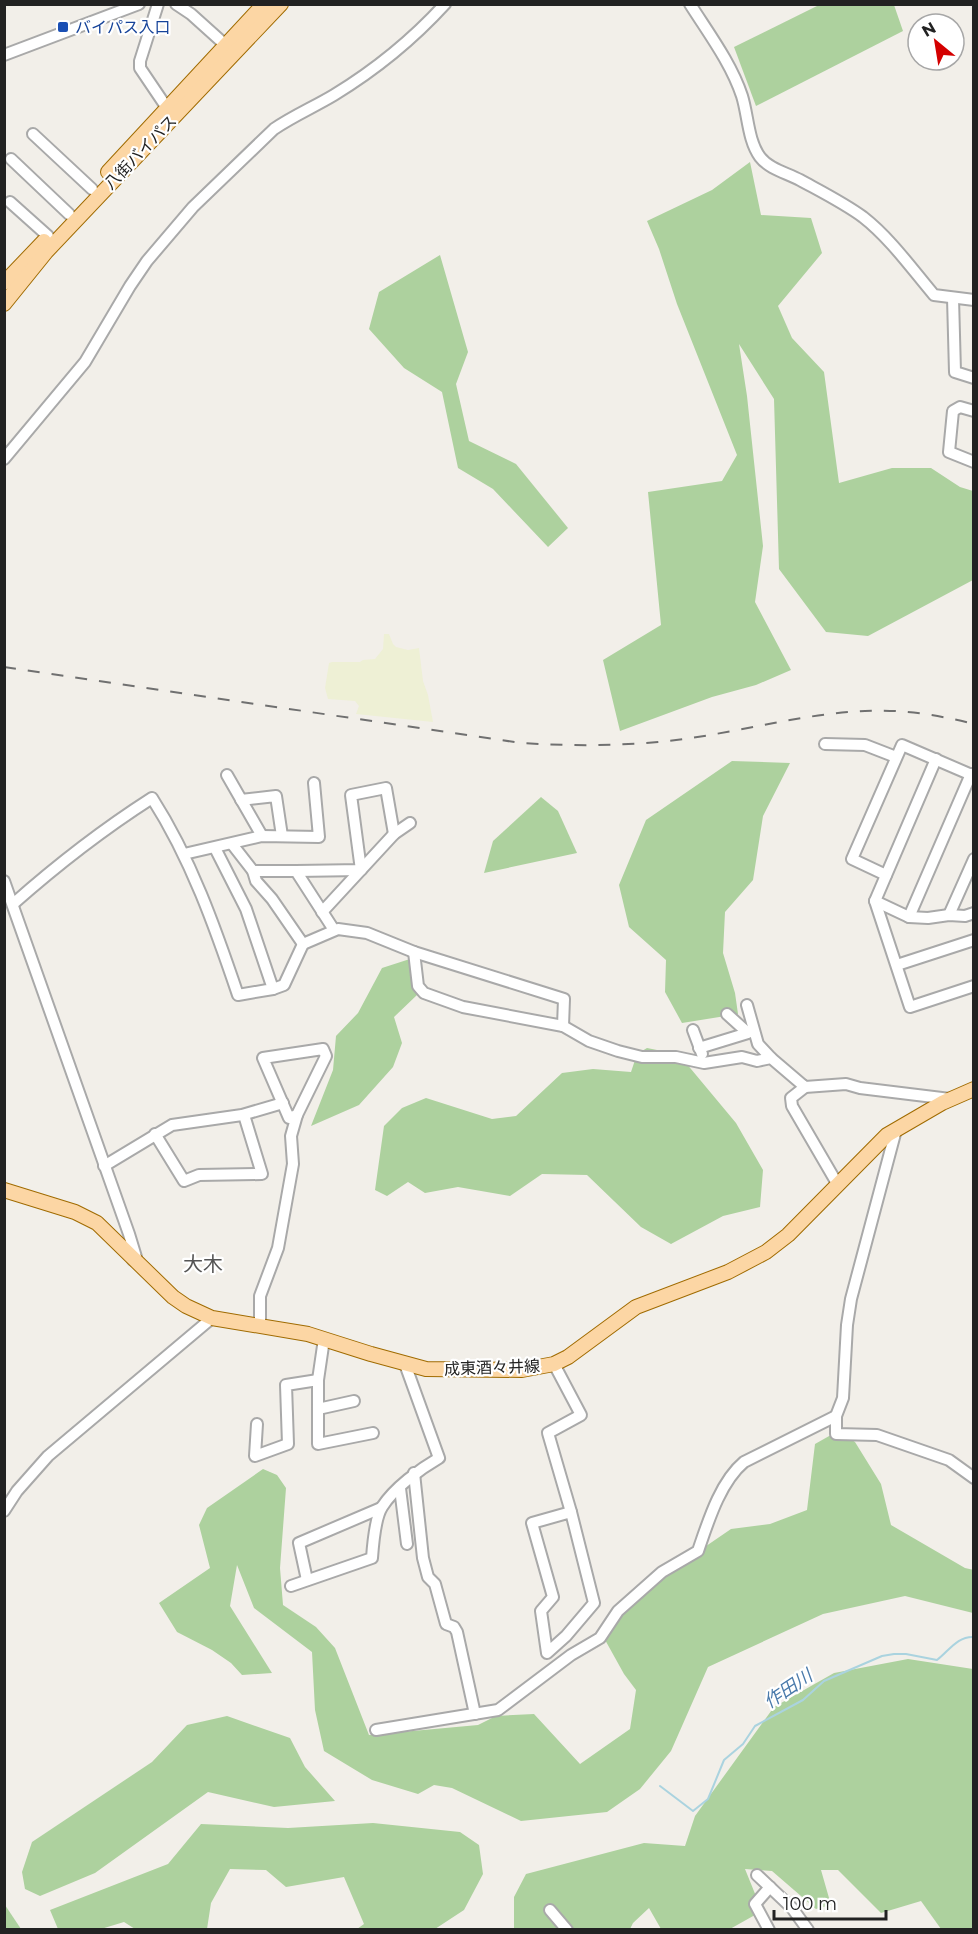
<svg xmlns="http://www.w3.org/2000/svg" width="978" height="1934" font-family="Montserrat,'Noto Sans JP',sans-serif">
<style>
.farmland{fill:#eef0d5}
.forest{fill:#add19e}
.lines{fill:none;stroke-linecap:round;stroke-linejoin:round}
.stream{stroke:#aad3df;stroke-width:2}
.minor-casing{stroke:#a9a9a9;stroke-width:14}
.major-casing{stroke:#a06b00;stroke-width:16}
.minor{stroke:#fff;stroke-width:10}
.major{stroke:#fcd6a4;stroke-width:14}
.rail{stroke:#707070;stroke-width:2;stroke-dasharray:12 12;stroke-linecap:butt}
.transit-dot{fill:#1a4fb4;stroke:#fff;stroke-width:2}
.labels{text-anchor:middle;stroke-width:4.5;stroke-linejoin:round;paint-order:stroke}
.transit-label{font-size:16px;fill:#164399;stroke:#fff;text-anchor:start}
.street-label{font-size:16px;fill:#222;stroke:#fff}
.water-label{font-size:18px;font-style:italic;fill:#4a7aab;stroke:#fff}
.quarter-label{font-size:20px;fill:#555;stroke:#fff}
</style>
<rect width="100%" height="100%" fill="#f2efe9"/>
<polygon class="farmland" points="384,634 389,634 393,644 396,647 408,650 419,648 423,681 428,695 433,722 356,714 359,706 355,701 328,699 325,688 329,663 332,662 360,662 363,660 375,659 383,649"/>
<g class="forest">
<polygon points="819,5 894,5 903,31 756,106 734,47"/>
<polygon points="750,162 761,215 811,218 822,253 778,306 792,338 824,372 839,483 892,468 931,468 960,487 973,491 973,580 868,636 826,632 779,569 774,399 739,344 747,396 763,546 755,602 791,670 756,685 712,697 620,731 603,660 661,625 648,492 722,481 737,455 677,304 659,249 647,221 712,190"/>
<polygon points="440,255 468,352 456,384 469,441 516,464 568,528 548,547 493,489 458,468 442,392 404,368 369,329 379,292"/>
<polygon points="732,761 790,763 763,816 753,880 725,912 723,953 735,993 738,1014 682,1023 665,992 666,960 629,927 619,885 646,820"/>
<polygon points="541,797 558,811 577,853 484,873 493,841"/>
<polygon points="413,958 417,995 394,1017 402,1043 393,1067 359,1105 311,1126 333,1070 336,1036 358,1013 382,968"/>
<polygon points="647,1048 667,1052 681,1057 736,1123 763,1170 760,1207 723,1216 671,1244 641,1227 587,1175 542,1174 510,1196 458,1187 425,1193 408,1182 387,1196 375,1190 384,1126 402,1108 426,1098 492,1119 516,1116 562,1073 593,1069 631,1072 637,1054"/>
<polygon points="838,1431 855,1442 881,1484 891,1525 965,1568 974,1570 973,1613 905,1596 823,1614 708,1667 671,1751 640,1789 607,1812 521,1821 452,1788 434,1785 418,1794 372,1780 324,1751 315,1710 312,1652 254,1608 237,1565 230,1606 272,1673 242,1675 231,1663 212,1650 177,1632 159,1603 210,1568 199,1525 207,1508 263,1469 277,1475 286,1488 280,1568 283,1605 316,1627 335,1648 369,1735 478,1725 496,1716 534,1714 580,1764 630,1729 636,1690 624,1674 604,1638 617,1607 731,1529 770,1524 807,1510 815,1444"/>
<polygon points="908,1659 973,1669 973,1929 941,1929 921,1901 881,1913 838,1870 821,1870 831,1905 816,1909 772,1871 745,1869 762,1911 730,1929 661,1929 649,1908 633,1923 630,1929 514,1930 514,1897 526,1874 644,1843 685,1846 695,1816 774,1707 834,1673"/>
<polygon points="227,1716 290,1738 305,1767 335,1801 274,1807 208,1792 95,1873 40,1896 25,1889 22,1872 32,1842 152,1762 187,1725"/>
<polygon points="373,1823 460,1832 479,1845 483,1874 464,1910 435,1929 357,1929 364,1924 344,1877 286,1887 266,1870 230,1869 211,1903 207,1929 135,1929 124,1922 101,1929 58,1929 50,1910 168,1864 201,1824 288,1828"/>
<polygon points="4,1905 5,1905 21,1929 5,1929"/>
</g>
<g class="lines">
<path class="stream" d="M660,1786L693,1811L708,1799L724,1760L743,1744L755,1726L803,1700L824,1681L882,1656L894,1654H906L937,1660C949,1651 957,1636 974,1637"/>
<g class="minor-casing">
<g id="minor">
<polyline points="158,4 140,61 140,68 167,108"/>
<polyline points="176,4 191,14 231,50"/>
<path d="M690,4C709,34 731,63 742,96C748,115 748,141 760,157C769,169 787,173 800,180C820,191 844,203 863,217C890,238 912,269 934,295L974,300"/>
<polyline points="4,55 139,4"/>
<polyline points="33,134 92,189"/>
<polyline points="11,159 69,214"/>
<polyline points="10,202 48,236"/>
<polyline points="953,298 955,372 974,378"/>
<polyline points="974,411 960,407 953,411 949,452 974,462"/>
<path d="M4,459L85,362L130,286L147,261L193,207L274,129C293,116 314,107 334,95C375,70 413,39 445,4"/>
<polyline points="825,744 865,745 896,757"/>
<polyline points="936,759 875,901 910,1007 974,986"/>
<polyline points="227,775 262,836"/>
<polyline points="241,800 276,796 282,836"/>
<polyline points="232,844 253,871 256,881 272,899 303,944 338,929 367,933 414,952 564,999 563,1026"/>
<polyline points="184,854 262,836 319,837 314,783"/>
<polyline points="253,871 296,871 334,930"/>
<polyline points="296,871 361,870 351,795 386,788 394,834"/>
<polyline points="886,875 852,859 902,745 974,776"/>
<polyline points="4,881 129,1234 136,1257 133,1260"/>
<polyline points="875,901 909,917 928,918 949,915 965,916 974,913"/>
<path d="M13,904C57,865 102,830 152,798C191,859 215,927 238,995L273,989L246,909L215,848"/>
<polyline points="322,912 394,834 410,823"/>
<polyline points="949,915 974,859"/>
<polyline points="909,917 971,774"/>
<polyline points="414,952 418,986 424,993 463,1007 563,1026 589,1041 618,1051 642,1057 676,1057 704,1063 742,1057 757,1061 771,1058 805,1087 846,1084 860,1088 950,1099"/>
<polyline points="897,965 974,940"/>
<polyline points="273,989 284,985 303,944"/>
<polyline points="747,1005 758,1044 771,1058"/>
<polyline points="693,1030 702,1054"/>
<polyline points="699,1048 748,1033 727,1014"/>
<polygon points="323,1049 326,1056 297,1115 289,1118 263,1058"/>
<polyline points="805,1087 791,1098 792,1106 838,1185"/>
<polyline points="896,1130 851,1299 847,1325 843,1398 836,1416 836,1434 877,1435 949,1460 974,1478"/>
<polyline points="155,1134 184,1181 199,1175 262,1174 244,1115"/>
<polyline points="104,1166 172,1125 242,1115 283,1103"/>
<polyline points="260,1326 260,1296 278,1248 293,1164 291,1136 297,1115"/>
<polyline points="324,1339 318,1380 318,1444 373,1433"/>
<polyline points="554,1364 581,1415 548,1433 571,1512"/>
<polyline points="318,1409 354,1401"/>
<polyline points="257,1424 255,1456 288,1444 286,1385 318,1380"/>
<polyline points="414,1473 423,1558 428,1577 435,1584 446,1624 454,1627 457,1632 475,1714"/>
<polyline points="400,1488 407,1544"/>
<polyline points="4,1511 17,1491 48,1456 212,1318"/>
<polygon points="571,1512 594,1603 566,1636 547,1653 541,1611 553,1597 532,1523"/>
<polyline points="307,1580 299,1543 381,1508"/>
<path d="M291,1586L372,1558C373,1544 375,1518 382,1507C394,1488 420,1469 439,1458L405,1364"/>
<path d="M376,1730L498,1710L571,1655L600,1638L618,1611L662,1572L698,1551C708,1522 720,1482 744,1462L836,1416"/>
<polyline points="757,1875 792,1908 808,1930"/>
<polyline points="550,1910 567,1930"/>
<polyline points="769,1930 755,1904 770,1887"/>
</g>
</g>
<g class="major-casing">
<g id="major">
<polyline points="108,172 264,4"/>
<polyline points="4,283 44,241"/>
<polyline points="4,304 46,252 281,4"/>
<polyline points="4,1190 75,1212 97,1223 173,1297 186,1306 212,1318 308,1334 371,1354 426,1369 522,1370 554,1364 568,1357 636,1307 728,1272 766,1252 788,1235 887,1135 942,1103 974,1089"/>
</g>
</g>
<use href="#minor" class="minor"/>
<use href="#major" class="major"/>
<path class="rail" d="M4,667L521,743C567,746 612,746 658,742C727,736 795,714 865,711C901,709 939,715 974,724"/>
</g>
<rect class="transit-dot" x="57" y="21" width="12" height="12" rx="3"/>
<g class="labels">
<g class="transit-label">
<text x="75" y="33">バイパス入口</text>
</g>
<g class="street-label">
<text transform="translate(140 152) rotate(-46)" y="6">八街バイパス</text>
<text transform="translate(492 1367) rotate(-2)" y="6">成東酒々井線</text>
</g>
<g class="water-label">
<text transform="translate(788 1689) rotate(-34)" y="6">作田川</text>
</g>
<g class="quarter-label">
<text x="203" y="1271">大木</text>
</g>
</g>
<rect width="978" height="1934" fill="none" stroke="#222222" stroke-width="12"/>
<g transform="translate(936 42) rotate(330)"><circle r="28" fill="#ffffff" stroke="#a7a7a7" stroke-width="1.5"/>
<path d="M0-4.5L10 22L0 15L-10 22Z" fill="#d40000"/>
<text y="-9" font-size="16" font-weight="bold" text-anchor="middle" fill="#222222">N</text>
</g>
<path d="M774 1910v9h112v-9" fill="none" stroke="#222222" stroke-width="3"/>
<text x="783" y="1910" font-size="18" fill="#222222" stroke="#ffffff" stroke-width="4.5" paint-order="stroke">100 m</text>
</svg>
